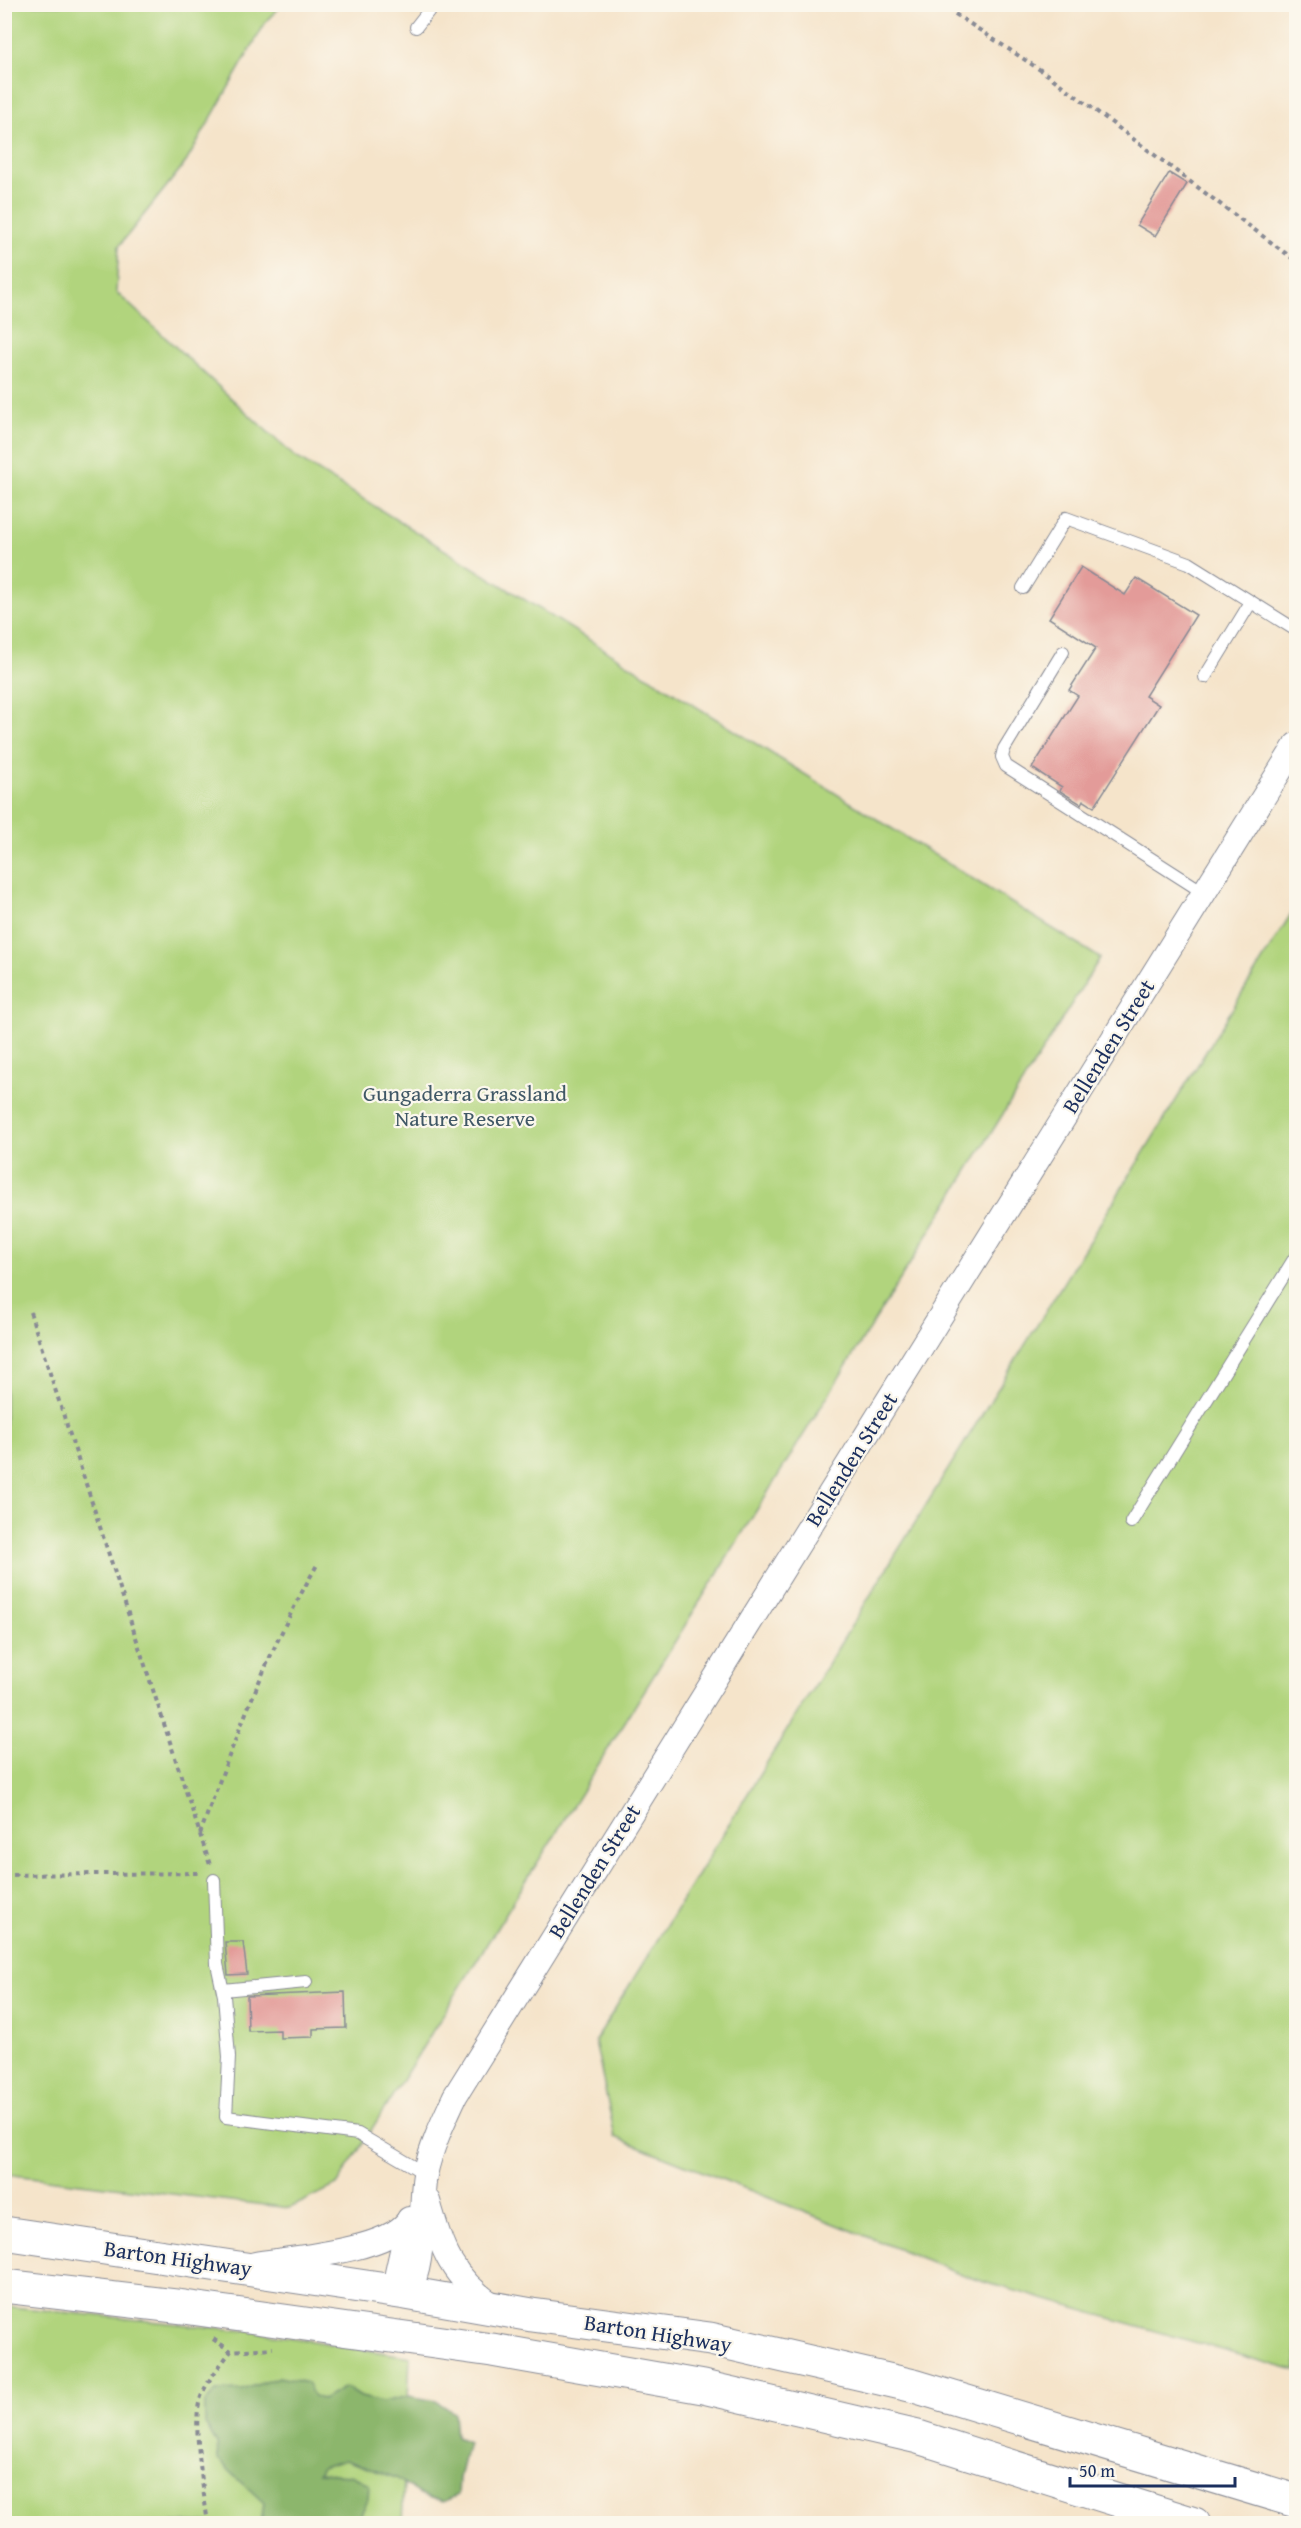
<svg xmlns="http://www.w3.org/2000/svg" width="1301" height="2528" font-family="'Gentium Book Plus',serif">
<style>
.green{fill:#b1d47d;stroke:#66826e;stroke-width:1.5}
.forest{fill:#8cb66c;stroke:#547265;stroke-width:1.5}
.building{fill:#e39b99}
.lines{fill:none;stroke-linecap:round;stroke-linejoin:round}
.service-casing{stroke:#888a94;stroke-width:14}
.minor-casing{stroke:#888a94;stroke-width:26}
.trunk-casing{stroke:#888a94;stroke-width:35}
.path{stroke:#888a94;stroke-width:4;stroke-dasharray:4.5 4.5;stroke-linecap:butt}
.service{stroke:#fff;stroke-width:12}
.minor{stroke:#fff;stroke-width:24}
.trunk{stroke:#fff;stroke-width:33}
.labels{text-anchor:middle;stroke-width:4.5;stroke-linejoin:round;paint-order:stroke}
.street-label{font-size:22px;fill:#1b2f5e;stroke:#fbf7ec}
.park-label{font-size:22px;fill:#405866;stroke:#fbf7ec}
</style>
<rect width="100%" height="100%" fill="#fbf7ec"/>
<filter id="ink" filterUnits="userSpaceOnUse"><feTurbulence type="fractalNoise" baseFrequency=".0167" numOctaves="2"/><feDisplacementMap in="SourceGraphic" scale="12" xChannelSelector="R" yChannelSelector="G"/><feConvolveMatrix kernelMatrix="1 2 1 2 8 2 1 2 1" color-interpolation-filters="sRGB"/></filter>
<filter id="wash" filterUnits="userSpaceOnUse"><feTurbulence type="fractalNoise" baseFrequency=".008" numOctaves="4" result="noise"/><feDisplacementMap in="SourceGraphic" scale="24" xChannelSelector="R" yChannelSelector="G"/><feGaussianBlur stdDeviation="1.35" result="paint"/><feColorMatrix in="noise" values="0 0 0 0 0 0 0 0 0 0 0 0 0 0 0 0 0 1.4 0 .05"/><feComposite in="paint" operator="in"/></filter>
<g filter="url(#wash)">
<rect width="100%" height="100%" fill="#f5e4ca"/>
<g class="green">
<polygon points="5,5 282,5 267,20 186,162 119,246 116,292 294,456 1100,958 337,2185 290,2208 5,2174"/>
<polygon points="1296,906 1296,2371 977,2280 615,2137 595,2041"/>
<polygon points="4,2306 257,2332 410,2357 402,2523 5,2523"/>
</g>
<polygon class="forest" points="279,2377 307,2383 314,2396 323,2400 345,2387 361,2397 382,2402 409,2396 436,2401 454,2413 456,2437 468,2442 459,2478 458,2495 443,2502 420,2494 396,2478 345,2460 322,2467 318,2473 351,2475 369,2484 368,2499 357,2523 261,2523 264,2503 218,2460 217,2443 205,2424 205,2403 216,2391 242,2390"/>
<g id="blocks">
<g class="building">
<polygon points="1169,173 1187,184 1155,236 1137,225"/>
<polygon points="1081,567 1125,595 1136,578 1196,615 1145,696 1159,705 1094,807 1083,800 1081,804 1060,791 1062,787 1032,768 1078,696 1069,690 1096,648 1049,618"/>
<polygon points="225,1942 243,1942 247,1974 228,1975"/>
<polygon points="345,1992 346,2028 313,2029 313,2037 280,2038 280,2030 248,2031 247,1996"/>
</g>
</g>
</g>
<g filter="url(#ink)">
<use href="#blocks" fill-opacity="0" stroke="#888a94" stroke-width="1.5"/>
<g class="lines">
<g class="service-casing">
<g id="service">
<polyline points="416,27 434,4"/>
<polyline points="1023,588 1066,518 1189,563 1296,630"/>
<polyline points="1063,652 1004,749 1002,757 1006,766 1203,892"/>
<polyline points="1205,677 1251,602"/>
<polyline points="1131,1522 1296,1256"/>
<polyline points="214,1880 217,1964 224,1996 229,2057 226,2117 358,2134 426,2174"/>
<polyline points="223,1990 306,1982"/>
</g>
</g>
<g class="minor-casing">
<g id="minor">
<path d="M428,2201C442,2250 451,2277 495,2307"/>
<path d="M255,2264C293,2258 386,2251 408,2221"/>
<polyline points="400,2293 397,2273 409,2219"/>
<path d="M406,2293C427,2270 419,2207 425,2175C431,2147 443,2122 455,2096L1296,745"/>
</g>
</g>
<g class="trunk-casing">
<g id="trunk">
<polyline points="4,2233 406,2293 532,2315 710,2339 914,2386 1296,2501"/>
<polyline points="4,2286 184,2307 492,2350 703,2387 918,2437 1194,2524"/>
</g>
</g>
<g class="path">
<polyline points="940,4 1048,75 1296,261"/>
<polyline points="30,1312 210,1865"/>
<path d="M200,1834C234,1741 267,1652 317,1565"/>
<polyline points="4,1875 199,1873"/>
<polyline points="213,2339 231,2351 273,2348"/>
<path d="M208,2524C204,2493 193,2430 199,2403C204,2384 219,2367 231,2351"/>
</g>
<use href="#service" class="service"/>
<use href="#minor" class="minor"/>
<use href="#trunk" class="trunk"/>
</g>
</g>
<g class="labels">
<g class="street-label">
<text transform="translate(1108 1046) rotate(-58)" y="8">Bellenden Street</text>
<text transform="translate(851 1459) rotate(-58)" y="8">Bellenden Street</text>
<text transform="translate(594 1871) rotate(-58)" y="8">Bellenden Street</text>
<text transform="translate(178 2258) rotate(8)" y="8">Barton Highway</text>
<text transform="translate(658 2333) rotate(9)" y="8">Barton Highway</text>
</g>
<g class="park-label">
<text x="465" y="1101">Gungaderra Grassland<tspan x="465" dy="25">Nature Reserve</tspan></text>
</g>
</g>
<rect width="1301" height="2528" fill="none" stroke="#fbf7ec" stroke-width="24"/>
<path d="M1070 2477v9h165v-9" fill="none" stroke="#1b2f5e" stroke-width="3"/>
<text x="1079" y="2477" font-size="18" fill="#1b2f5e" stroke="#fbf7ec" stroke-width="4.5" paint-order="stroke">50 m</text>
</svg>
